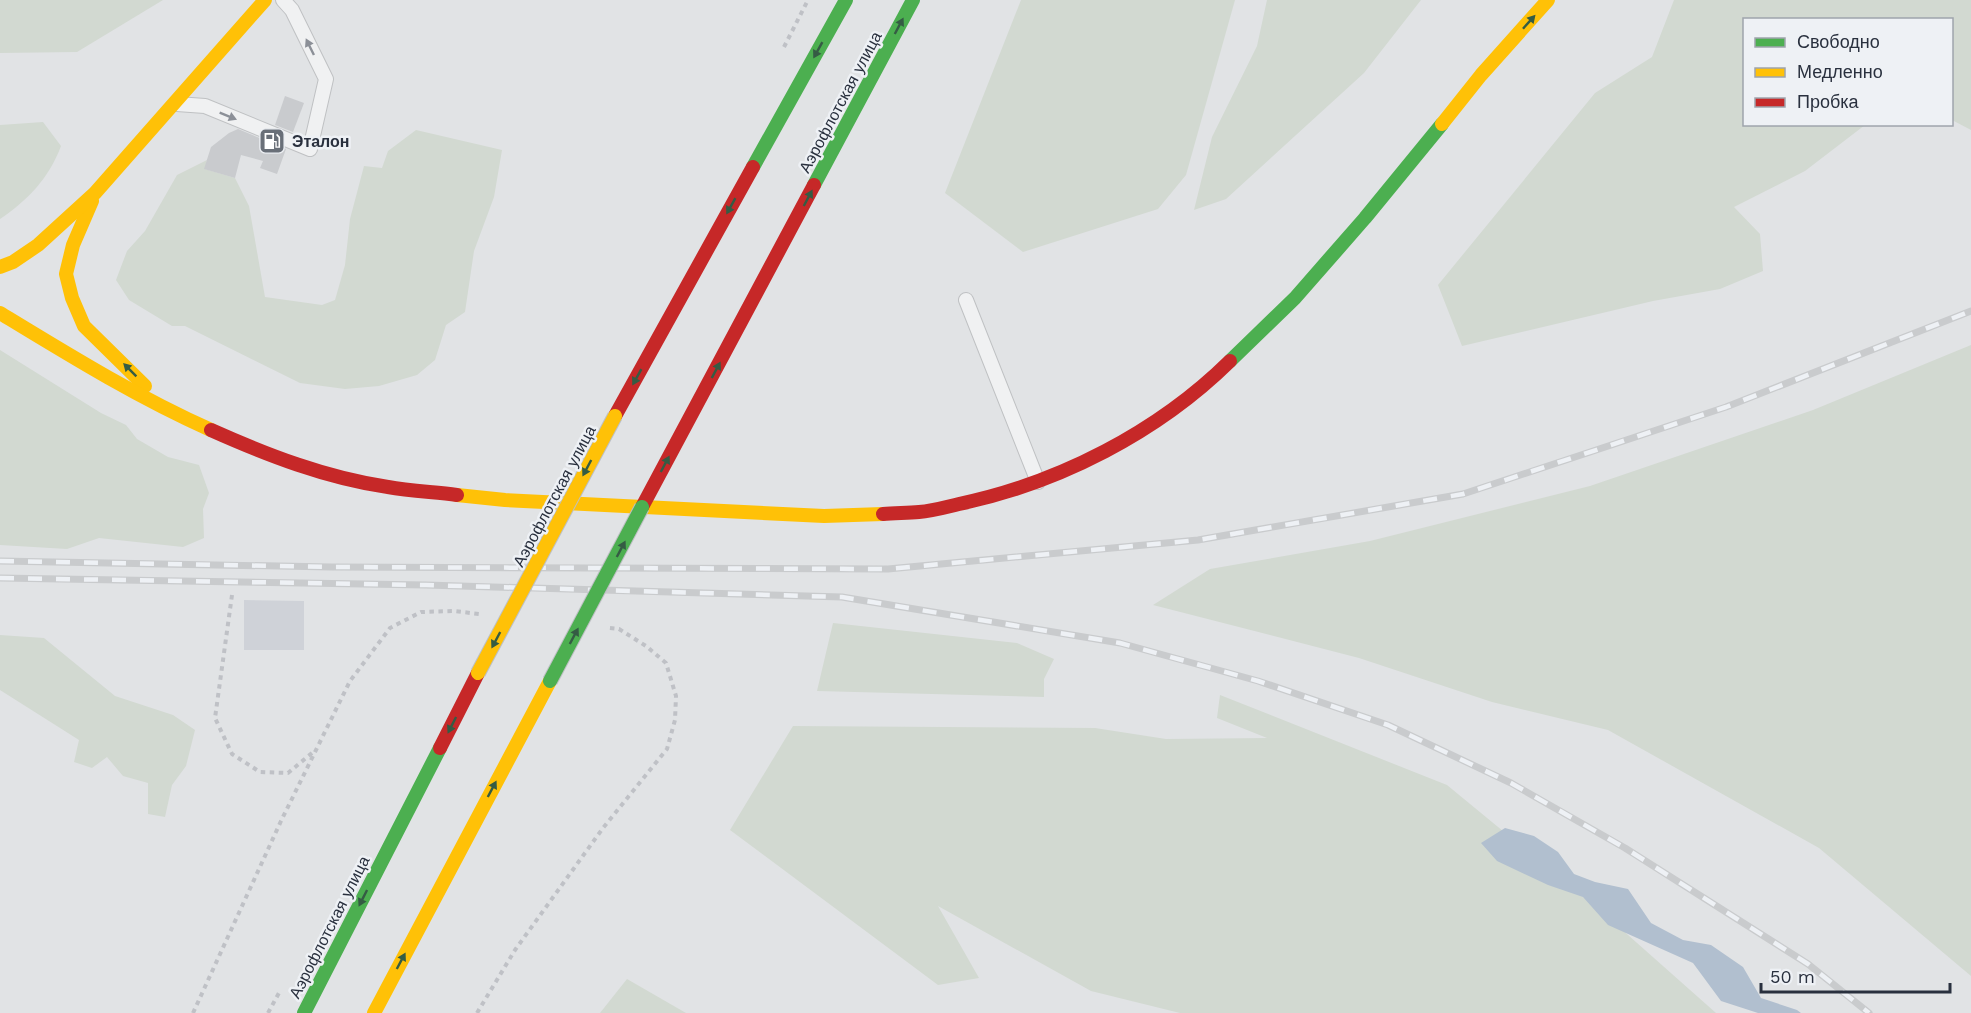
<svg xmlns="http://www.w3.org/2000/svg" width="1971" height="1013" font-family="'Work Sans',sans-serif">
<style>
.built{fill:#cfd2d8}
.green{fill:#d2d9d1}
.water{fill:#b1bfcf}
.building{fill:#c9cbce}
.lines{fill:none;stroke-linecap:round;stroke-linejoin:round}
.lane-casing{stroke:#bfc1c3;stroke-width:16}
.path{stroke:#bfc1c6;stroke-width:4;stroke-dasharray:4.5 4.5;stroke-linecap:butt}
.lane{stroke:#f0f1f2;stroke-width:14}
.fast{stroke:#4caf50;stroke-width:14}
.slow{stroke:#ffc107;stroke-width:14}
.jam{stroke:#c62828;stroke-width:14}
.rail-casing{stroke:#c9cbcd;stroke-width:7}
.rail{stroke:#eef1f5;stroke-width:4.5;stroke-dasharray:14;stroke-linecap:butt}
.fast-bridge-casing{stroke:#bdc0c3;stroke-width:16;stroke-linecap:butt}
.slow-bridge-casing{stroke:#bdc0c3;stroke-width:16;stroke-linecap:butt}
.fast-bridge{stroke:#4caf50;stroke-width:14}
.slow-bridge{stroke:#ffc107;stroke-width:14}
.oneway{fill:#355c44}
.oneway2{fill:#8c9098}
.labels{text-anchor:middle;stroke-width:5;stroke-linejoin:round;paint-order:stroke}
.street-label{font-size:16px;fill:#29303e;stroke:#eef1f5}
.poi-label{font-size:16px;font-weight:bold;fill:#29303e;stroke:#eef1f5;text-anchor:start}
</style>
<rect width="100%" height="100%" fill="#e1e3e5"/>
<polygon class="built" points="244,600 304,601 304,650 244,650"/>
<g class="green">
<polygon points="0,0 163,0 77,52 0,53"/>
<polygon points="1021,0 1235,0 1186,175 1158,209 1023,252 945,193"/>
<polygon points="1267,0 1421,0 1364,73 1226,199 1194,210 1212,137 1257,46"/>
<polygon points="1674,0 1971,0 1971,130 1952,120 1952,20 1744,20 1744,124 1865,125 1805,171 1734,207 1760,234 1763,271 1720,289 1653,301 1462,346 1438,285 1595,93 1652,57"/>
<path d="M43,122L61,146C49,178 28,200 0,219V125Z"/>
<polygon points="416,130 502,150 494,197 474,251 465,312 446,325 435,360 417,375 379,386 345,389 300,383 185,326 172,326 129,300 116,280 127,251 145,231 177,175 207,160 205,169 235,178 249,206 265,297 322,305 335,300 345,265 350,219 364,166 382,168 388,151"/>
<polygon points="1971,345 1971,976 1819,848 1608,730 1492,702 1359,658 1153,605 1210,569 1370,541 1590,486 1813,410"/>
<polygon points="0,350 101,413 126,425 137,439 168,457 199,465 209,493 203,509 204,538 183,547 99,538 67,549 0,545"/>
<polygon points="833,623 1017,643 1054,659 1044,679 1044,697 817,691"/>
<polygon points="0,635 44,638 115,696 173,715 195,730 186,766 172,785 165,817 148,814 148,783 123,776 107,757 92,768 74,762 79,740 0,690"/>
<polygon points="1220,695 1447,785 1610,919 1716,1013 1180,1013 1091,991 938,906 979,978 938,985 730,830 793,726 1095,728 1166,739 1267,738 1217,718"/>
<polygon points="627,979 686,1013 600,1013"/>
</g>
<polygon class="water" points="1505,828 1534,836 1558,852 1574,874 1595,882 1628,889 1651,923 1683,940 1711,945 1743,967 1761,998 1797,1010 1801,1013 1758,1013 1721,1001 1693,963 1608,925 1583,897 1548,885 1497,861 1481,843"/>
<g class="building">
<polygon points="285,96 304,103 293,132 275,125"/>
<polygon points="238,129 286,149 277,174 260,168 263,161 241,155 235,178 204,169 211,147 229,133"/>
</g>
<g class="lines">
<g class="lane-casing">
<g id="lane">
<polyline points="177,104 205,106 310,149 326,79 292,10 283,0"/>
<polyline points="966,300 1038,482"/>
</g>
</g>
<g class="path">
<polyline points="784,47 808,0"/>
<polyline points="232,595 215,718 232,754 260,772 288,773 312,753"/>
<polyline points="193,1013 281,821 350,681 390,628 421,612 454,611 479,614"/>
<polyline points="268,1013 280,991"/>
<polyline points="477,1013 515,950 603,828 667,749 675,720 676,696 666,663 646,646 619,629 609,628"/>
</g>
<use href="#lane" class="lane"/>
<g class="fast">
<polyline points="753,167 846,0"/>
<polyline points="814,185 913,0"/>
<polyline points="1230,361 1295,298 1365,218 1442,124"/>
<polyline points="304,1013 440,748"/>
</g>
<g class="slow">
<polyline points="1442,124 1481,75 1548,0"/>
<polyline points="92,201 73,245 66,274 72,298 84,326 145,386"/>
<polyline points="0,267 13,262 38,245 95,193 265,0"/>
<path d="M0,313C69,355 137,397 211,430"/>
<polyline points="457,495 505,500 824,516 883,514"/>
<polyline points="374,1013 550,681"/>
</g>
<g class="jam">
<polyline points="615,416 753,167"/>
<path d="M211,430C267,455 326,478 388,487C410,491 434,492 457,495"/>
<polyline points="642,507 814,185"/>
<path d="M883,514C895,513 907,513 919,512C933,511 946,507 959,504C1059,483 1158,432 1230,361"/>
<polyline points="440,748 478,673"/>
</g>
<g class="rail-casing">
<g id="rail">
<polyline points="0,561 331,567 888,569 1198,540 1463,494 1726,407 1971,311"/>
<polyline points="0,578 426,585 842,597 1120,643 1258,681 1388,725 1511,783 1625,848 1808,964 1869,1013"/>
</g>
</g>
<use href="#rail" class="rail"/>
<g class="fast-bridge-casing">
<polyline id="fast-bridge" points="550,681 642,507"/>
</g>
<g class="slow-bridge-casing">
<polyline id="slow-bridge" points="478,673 615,416"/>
</g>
<use href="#fast-bridge" class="fast-bridge"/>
<use href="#slow-bridge" class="slow-bridge"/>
</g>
<defs><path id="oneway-solid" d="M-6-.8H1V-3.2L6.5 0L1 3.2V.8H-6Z" transform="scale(1.5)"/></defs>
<g class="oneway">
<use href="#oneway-solid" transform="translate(1529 22) rotate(-48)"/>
<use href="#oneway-solid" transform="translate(899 26) rotate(-62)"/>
<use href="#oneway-solid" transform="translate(818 50) rotate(119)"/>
<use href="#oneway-solid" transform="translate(808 198) rotate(-62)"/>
<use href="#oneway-solid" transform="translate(731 206) rotate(119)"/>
<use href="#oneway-solid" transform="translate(130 370) rotate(-135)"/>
<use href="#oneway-solid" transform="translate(716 370) rotate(-62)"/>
<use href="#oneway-solid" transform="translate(637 377) rotate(119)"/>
<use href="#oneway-solid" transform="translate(665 464) rotate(-62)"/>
<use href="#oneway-solid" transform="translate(587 468) rotate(118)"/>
<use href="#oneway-solid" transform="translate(621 549) rotate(-62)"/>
<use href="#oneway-solid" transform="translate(574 636) rotate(-62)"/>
<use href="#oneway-solid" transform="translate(496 640) rotate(118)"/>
<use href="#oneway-solid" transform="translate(452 725) rotate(117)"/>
<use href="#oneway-solid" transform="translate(492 789) rotate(-62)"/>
<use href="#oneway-solid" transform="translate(363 898) rotate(117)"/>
<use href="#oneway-solid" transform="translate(401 961) rotate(-62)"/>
</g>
<g class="oneway2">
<use href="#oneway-solid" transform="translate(310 47) rotate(-116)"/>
<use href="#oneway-solid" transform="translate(228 116) rotate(22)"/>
</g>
<defs>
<g id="fuel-square" transform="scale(1.35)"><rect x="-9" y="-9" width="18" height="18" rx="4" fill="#696f78" stroke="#eef1f5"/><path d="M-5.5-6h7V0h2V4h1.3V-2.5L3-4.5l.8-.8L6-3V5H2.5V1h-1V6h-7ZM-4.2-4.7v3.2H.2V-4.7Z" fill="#fff"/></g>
</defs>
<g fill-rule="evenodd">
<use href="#fuel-square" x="272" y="141"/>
</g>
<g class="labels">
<g class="street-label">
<text transform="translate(840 102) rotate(-62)" y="6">Аэрофлотская улица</text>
<text transform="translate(554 496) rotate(-62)" y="6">Аэрофлотская улица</text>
<text transform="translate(329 927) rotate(-63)" y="6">Аэрофлотская улица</text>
</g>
<g class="poi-label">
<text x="292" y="147">Эталон</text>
</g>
</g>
<rect x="1743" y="18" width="210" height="108" fill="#eef1f5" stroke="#9fa4ac" stroke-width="1.5"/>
<rect x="1755" y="38" width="30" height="9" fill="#4caf50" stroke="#9fa4ac" stroke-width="1.5"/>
<text x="1797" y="48" font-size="18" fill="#29303e">Свободно</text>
<rect x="1755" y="68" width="30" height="9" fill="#ffc107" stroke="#9fa4ac" stroke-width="1.5"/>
<text x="1797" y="78" font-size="18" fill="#29303e">Медленно</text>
<rect x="1755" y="98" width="30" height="9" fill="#c62828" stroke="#9fa4ac" stroke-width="1.5"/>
<text x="1797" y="108" font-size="18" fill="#29303e">Пробка</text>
<path d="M1761 983v9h189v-9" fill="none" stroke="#29303e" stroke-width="3"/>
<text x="1770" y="983" font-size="18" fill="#29303e" stroke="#eef1f5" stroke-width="4.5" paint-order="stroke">50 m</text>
</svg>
